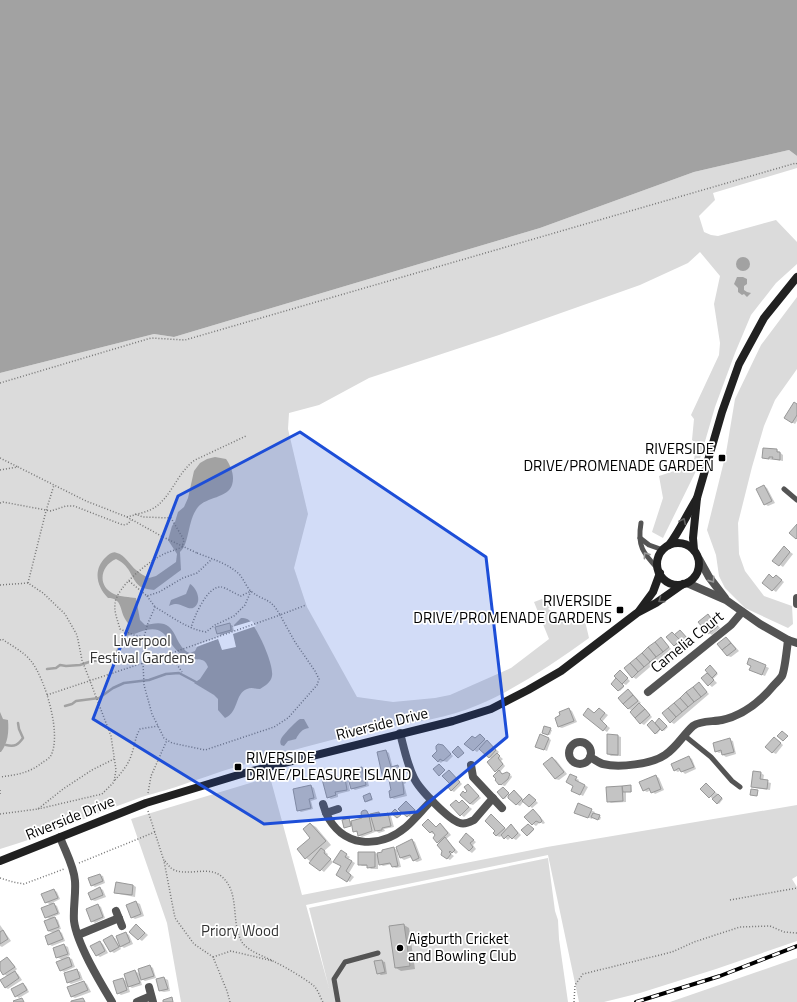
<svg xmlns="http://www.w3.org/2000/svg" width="797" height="1002" font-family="'Titillium Web',sans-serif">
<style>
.green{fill:#dbdbdb}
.water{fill:#a2a2a2}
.pier{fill:#fff}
.shadow{fill:#0003}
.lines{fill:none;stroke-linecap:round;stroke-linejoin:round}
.stream{stroke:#a2a2a2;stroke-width:2.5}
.building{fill:#c4c4c4;stroke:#989898}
.path{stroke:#767676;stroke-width:1.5;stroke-dasharray:1 2;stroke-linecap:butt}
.lane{stroke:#545454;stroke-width:5}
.street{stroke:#545454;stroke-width:8}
.secondary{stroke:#212121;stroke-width:8}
.rail-casing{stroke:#000;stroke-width:4}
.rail{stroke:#fff;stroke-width:2.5;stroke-dasharray:8;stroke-linecap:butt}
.path-bridge{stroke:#767676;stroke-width:1.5;stroke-dasharray:1 2;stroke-linecap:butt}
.oneway{stroke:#646464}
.oneway2{stroke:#989898}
.marked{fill:#1d4ed8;fill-opacity:0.2;stroke:#1d4ed8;stroke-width:3;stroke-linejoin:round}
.poi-dot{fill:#000;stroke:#fff;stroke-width:1.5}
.labels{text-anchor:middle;stroke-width:3.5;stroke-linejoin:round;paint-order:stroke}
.poi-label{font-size:15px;fill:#000;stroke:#fff;text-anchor:end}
.park-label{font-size:15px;fill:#323232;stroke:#fff}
.street-label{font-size:15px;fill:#000;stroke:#fff}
</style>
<rect width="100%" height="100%" fill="#fff"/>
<g class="green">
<path d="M789,150L797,156V168L713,193L715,200L699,216L704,232L711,235L718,236L776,220L797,242V264L776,283L751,315L735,353L715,407L697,469L663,538L652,532L663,498L659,476L674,471L672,466L694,461L696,443L692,440L694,419L691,415L719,355L720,343L714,304L720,276L700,252L688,263L640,285L499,335L369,378L319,405L289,413L288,429L308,514L294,568L307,607L357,697L393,702L435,698L450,695L511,668L549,639L534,602L542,599L550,607L548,609C556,614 567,618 576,619C580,620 582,619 585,621L589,638C554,663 518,688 478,705C448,718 415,722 383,728C335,738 286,752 239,766C218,772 197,780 176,787C161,792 145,795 131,801C87,817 45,836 0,849V373L154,334L174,337L540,228L694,172Z"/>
<polygon points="797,297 797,369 775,400 764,426 752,467 738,523 739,554 745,571 764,596 792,606 793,624 788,628 745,608 725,588 719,576 716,555 707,530 726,453 735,399 761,345"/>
<polygon points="270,777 302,895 547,847 797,805 797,876 792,879 797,887 797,941 716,969 640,993 604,1002 579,1002 548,855 306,905 329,988 309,908 548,858 555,911 558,920 559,939 568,1002 181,1002 167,923 131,819"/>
<polygon points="797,958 797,1002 670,1002"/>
</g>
<g class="water">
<polygon points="0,0 797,0 797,156 789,150 694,172 540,228 174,337 154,334 0,373"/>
<circle cx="743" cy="264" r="7"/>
<polygon points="737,277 743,277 747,279 747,284 744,286 744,290 747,292 751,293 747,297 744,294 742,295 738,292 738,288 734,284"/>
<path d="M215,457L226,459C231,466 235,476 232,485C228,498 206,497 198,507C187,521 190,543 180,552L181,570L154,590C149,589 145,589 141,587C131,581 132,566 116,559C100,566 97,586 114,594C120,597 130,597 136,598L140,620L145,625C151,624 158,622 164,624C177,628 176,648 190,653L195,651L197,647L235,632L234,625L241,618C244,618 247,618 250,621C258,630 274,664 272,676C271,682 265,686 260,689C255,689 252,687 247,689C235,693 239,712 225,718L218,710V699L214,695L194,683L200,679L208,667C204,655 195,662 185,657C164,645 170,620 137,633C132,635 128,634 123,638L122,636L129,626C128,622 125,620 124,617C120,608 121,598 108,598C96,586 93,569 106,557C109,554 113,551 117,553C125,555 130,565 136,570C140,573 144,576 149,578L156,576L176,562L177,554L168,540L172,526L175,522L178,512L184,507L188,498L194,471L200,463L207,459Z"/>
<path d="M190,584C197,588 203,603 193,608C188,610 181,603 175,604C173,604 171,605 169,606L171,600L186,594Z"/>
<path d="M0,712L3,719L8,720C9,732 8,743 1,752H0Z"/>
<path d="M300,719H304L309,728C302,729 299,733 296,739L288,741L284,746L281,745C280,742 280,742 281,739C283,735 296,721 300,719Z"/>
</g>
<polygon class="pier" points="252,621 256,626 233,634 236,647 222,650 218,639 195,647 197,645 233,631 232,627"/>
<g class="shadow">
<polygon points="797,405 797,421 795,424 785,418"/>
<polygon points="777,450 783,455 783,461 777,460 772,458 772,460 763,458"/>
<polygon points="764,486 767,488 775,503 768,506 765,504"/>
<polygon points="787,550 793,554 783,567 780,565"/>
<polygon points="779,578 784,582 776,592 763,583"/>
<polygon points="708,615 711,617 720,628 712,635 709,633"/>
<polygon points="229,624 233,626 234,631 221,635 218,633"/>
<polygon points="680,631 690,641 686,644 682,642 678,647 674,645 672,633 676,635"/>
<polygon points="661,638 671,649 636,679 633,677"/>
<polygon points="726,638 729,640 739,651 731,657 728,656 718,645"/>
<polygon points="750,659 769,668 765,676 754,671"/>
<polygon points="711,667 718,674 713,679 717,683 712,687 702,678 709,673"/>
<polygon points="623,674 630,681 626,685 620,682 624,687 620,691 612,684"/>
<polygon points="699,683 709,694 674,724 671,722"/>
<polygon points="628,691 631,692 641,703 639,704 643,707 652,717 644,725 641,723 633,711 629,709 620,698"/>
<polygon points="569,709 572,711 577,722 562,728 559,727 556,718"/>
<polygon points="602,711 608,715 602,722 610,728 607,732 604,730 595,714"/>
<polygon points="660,720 668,727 664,731 661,729 657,734 655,733 655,724"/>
<polygon points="545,727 552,730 550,735 543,732"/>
<polygon points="480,735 499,752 497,754 503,759 501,761 505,766 500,772 503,774 500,784 498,772 496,771 492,759 480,749 477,752 474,750 476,739"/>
<polygon points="608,735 618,736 621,737 621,756 611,756 608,754"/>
<polygon points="548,738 551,740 547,751 540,748"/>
<polygon points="730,740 733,741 736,754 726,757 723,755 723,752 719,753 716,751"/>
<polygon points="777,740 783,745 776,754 772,752"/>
<polygon points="442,746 453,756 447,762 443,761 441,763 438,761"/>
<polygon points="386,751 389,753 393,768 398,767 402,768 403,775 399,776 405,779 406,783 404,784 407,796 394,799 391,797 393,791 390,779 387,780 384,778"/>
<polygon points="689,757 692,759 696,769 685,774 681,770 678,772 674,770"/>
<polygon points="552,758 556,760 567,774 559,780 555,779"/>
<polygon points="362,768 365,770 369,786 355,790 352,788"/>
<polygon points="449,771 462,784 454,792 451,790"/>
<polygon points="761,773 764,775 763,781 771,783 770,790 755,788 752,786"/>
<polygon points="511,775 512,777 505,786 502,785"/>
<polygon points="571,775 579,780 578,782 588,787 583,796 572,790 574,786"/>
<polygon points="656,776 659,778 664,790 655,794 651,790 647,792 643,790"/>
<polygon points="328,778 331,780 332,782 344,779 348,781 350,791 338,794 338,797 331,799 328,797"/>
<polygon points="468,785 481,798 473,805 470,804 465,794 468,791"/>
<polygon points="311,786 314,788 317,799 311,801 313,809 301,812 298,810"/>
<polygon points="631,786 632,792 626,792 626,802 611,803 608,801 607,788"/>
<polygon points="709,786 723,799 719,804 701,789"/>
<polygon points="504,789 510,795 514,791 517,793 524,800 530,795 538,803 532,808 524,801 520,806 514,803 509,797 508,795 505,799 503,798"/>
<polygon points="370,794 373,800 367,802 366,801"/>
<polygon points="456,801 460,804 462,801 472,809 464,817 451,806"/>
<polygon points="406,802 418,812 411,818 400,809"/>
<polygon points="579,805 595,812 594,814 601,817 600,820 593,817 592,819 577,813"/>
<polygon points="533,811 543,820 545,823 543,824 540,822 536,826 533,824"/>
<polygon points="367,812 371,815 379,813 382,816 388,815 391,816 394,827 384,829 385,831 379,833 375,830 375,832 362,837 359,835 358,833 354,831 353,826 345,827 349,819 351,822 364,819"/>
<polygon points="494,817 507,830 511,825 521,835 516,840 511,837 508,840 502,835 500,837 497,836 494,833 496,831"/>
<polygon points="428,820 436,827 440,824 443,826 451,835 446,839 458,852 456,854 453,852 451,854 454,856 450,860 442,855 443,851 440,844 434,838 437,835 435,833 434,834 431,833 423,825"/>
<polygon points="311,824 316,827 331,845 324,851 328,854 327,856 333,862 324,872 306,858 298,850 312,838"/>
<polygon points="529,826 534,830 529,835 528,835"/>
<polygon points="467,835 476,842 473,845 476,849 472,853 469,851"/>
<polygon points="412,840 415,842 422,860 417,862 413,860 412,857 404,860 401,858 398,851 397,851 401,867 396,868 392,866 392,864 383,866 380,864 378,857 378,869 371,869 368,866 362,866 359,864 375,853 378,855 394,848 398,851"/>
<polygon points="341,852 350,857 348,859 355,863 349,873 354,877 350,882 337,874 342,866"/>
<polygon points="100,875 103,876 105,883 95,887 92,885"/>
<polygon points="133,885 136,887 135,897 119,894 115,893"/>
<polygon points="100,888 103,890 106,897 95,901 92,900"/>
<polygon points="54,890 57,892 60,899 52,903 57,906 60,914 53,917 58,920 61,929 58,930 62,933 65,941 52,946 49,944 53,933 48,931 51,920 46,917 51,905 46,902"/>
<polygon points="136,902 140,904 144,916 135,919 132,917"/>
<polygon points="98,905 101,907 105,918 95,923 92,921"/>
<polygon points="0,925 11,941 2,947 0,946"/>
<polygon points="404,925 409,928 415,969 401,971 396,968"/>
<polygon points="139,927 148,935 142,941 139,939"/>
<polygon points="126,933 129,935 133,944 124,948 121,946"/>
<polygon points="112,937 115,938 121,949 114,953 111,951"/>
<polygon points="100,942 103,944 108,953 100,957 97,955"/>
<polygon points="64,945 68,947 70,955 67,957 72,959 75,967 64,972 61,970 62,960 57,957 54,948"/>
<polygon points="7,958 10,960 17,969 14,972 18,974 22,980 8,989 5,987 8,977 4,974 0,969 0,963"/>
<polygon points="382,961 385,962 387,974 381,975 378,973"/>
<polygon points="150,966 153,968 156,978 145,981 140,978 142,985 132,988 128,985 130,992 121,995 118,993 123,979 128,982 135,971 140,974"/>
<polygon points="77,970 80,972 83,980 71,984 68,982"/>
<polygon points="164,978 168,980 170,991 164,992 160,991"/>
<polygon points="84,982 87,984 91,992 75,998 71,996"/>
<polygon points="23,984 26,986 29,992 19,998 16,996"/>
</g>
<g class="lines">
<g class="stream">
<polyline points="47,669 56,668 60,665 66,666 80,665 92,661 104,660 113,657 117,652 123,638"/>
<polyline points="65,706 72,704 76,701 99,698 113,688 124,683 149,680 166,674 179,673 196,682"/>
<path d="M6,745C15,747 18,745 23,738L19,729L18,723"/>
</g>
</g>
<g class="building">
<polygon points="794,402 797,404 797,415 792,423 784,418"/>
<polygon points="763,448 777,449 777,452 780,452 780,460 772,459 773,457 769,457 769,459 762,458"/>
<polygon points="764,485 772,501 764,505 756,489"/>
<polygon points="797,524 797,538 796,539 789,533"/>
<polygon points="784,546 790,552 779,566 772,561"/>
<polygon points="769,574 773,578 776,575 782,580 772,591 762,583"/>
<polygon points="708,614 712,620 703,628 698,622"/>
<polygon points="712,620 718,626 708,634 703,628"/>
<polygon points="230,623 231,630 217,634 215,627"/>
<polygon points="680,630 688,639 682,643 674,635"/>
<polygon points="672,632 680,640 674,646 666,637"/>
<polygon points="661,637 669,647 663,652 655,642"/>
<polygon points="726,637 731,643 722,650 717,644"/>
<polygon points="655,642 663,652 656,657 648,647"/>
<polygon points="731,643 736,649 727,656 722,650"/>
<polygon points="648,647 656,657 650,662 642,653"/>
<polygon points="642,653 650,662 644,667 636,658"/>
<polygon points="636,658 644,667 638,672 630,663"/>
<polygon points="749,658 766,665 762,675 749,670 751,666 747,664"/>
<polygon points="630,663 638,672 632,678 624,668"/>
<polygon points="710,665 717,673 712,678 705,670"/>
<polygon points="620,670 628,678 622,684 614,676"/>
<polygon points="707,673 714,680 708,686 701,678"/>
<polygon points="616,678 624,686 618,691 611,684"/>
<polygon points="699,682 707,692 701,697 693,687"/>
<polygon points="693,687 701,697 694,702 686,692"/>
<polygon points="628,689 633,695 623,704 618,698"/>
<polygon points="686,692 694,702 688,707 680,698"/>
<polygon points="633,695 638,701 628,709 623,704"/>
<polygon points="680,698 688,707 682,712 674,703"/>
<polygon points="639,703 645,709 635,718 630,712"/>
<polygon points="674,703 682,712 676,717 668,708"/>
<polygon points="569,708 574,721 558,727 555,718 560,715 559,712"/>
<polygon points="588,708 594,713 599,708 605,713 600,719 607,726 603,731 583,715"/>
<polygon points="668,708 676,717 670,723 662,713"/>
<polygon points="645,709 650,715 640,724 635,718"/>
<polygon points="659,718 667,726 662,731 655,723"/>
<polygon points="652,720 660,729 655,734 647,725"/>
<polygon points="544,726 551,728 548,735 542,733"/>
<polygon points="782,731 788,736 783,741 777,736"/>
<polygon points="480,734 485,739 473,751 464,744 472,736 475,738"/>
<polygon points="540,734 549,738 544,750 535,747"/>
<polygon points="607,734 618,735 618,755 607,754"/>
<polygon points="774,737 781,743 772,753 765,747"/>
<polygon points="730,738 734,752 722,755 721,750 715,752 713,743"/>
<polygon points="487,740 496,750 489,758 479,749"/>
<polygon points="438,744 443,745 451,754 443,761 440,759 438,762 432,756 437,751 436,749 436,746"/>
<polygon points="458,746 464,753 458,758 452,752"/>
<polygon points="386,750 391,767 398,765 400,774 383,779 377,752"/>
<polygon points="497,753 500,756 498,758 503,764 495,772 487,762"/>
<polygon points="689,756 694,767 681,772 679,768 674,771 671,764"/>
<polygon points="552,757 564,772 555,779 543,764"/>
<polygon points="439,764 445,770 439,776 433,769"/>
<polygon points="362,767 366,785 351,789 346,771"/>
<polygon points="449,770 460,782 451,791 448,787 450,784 442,776"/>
<polygon points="499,770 502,774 507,772 510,774 508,779 501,785 500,784 499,785 495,780 496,779 493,776"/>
<polygon points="753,771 761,772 760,779 768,780 767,789 751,787"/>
<polygon points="570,774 577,777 575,780 585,785 580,795 571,791 573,786 566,782"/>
<polygon points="656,775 661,789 651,793 649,788 643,791 639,782"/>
<polygon points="402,776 404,794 390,798 389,791 391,790 389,780"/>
<polygon points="328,777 329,781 345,778 347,790 335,792 336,795 327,798 322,779"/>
<polygon points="706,783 715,792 709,798 700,789"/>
<polygon points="468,784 479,796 470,804 460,795 463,791 465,793 467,791 464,787"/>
<polygon points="311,785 314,798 309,799 311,808 297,811 293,789"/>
<polygon points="631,785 631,792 623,792 622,786"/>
<polygon points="622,786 623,801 607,802 606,787"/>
<polygon points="503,787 509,793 503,799 497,792"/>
<polygon points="751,789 758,790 757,796 750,795"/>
<polygon points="514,790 522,799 516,805 508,798 508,796"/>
<polygon points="370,793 372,799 365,802 363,796"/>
<polygon points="529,794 536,800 529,807 522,801"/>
<polygon points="718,794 722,798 717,804 712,799"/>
<polygon points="456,800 459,803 462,800 469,807 460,816 450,805"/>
<polygon points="406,801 415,810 407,817 398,809"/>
<polygon points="578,803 592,809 588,818 574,813"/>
<polygon points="395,809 401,815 397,818 391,813"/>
<polygon points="533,809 540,817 542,821 540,823 536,821 532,825 524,817"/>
<polygon points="365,810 367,811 369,816 372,831 358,836 357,831 353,832 351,821 362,818 361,813 362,811"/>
<polygon points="379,812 380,816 388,813 391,826 382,828 382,830 375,831 370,814"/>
<polygon points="593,813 600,815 598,820 591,817"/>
<polygon points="491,814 505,828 496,836 493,833 495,831 485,821"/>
<polygon points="349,818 351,826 344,828 342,820"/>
<polygon points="428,819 436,827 440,823 448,833 437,843 433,838 435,835 432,831 430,833 422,825"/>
<polygon points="310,823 326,841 305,859 297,849 310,838 303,829"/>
<polygon points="511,824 518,833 512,839 508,835 504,839 501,835"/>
<polygon points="528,824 534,829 527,836 521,830"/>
<polygon points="466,833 474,840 470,843 473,847 469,851 459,842"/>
<polygon points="445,837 455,850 452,853 450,851 449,852 451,854 447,859 441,855 442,851 437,845"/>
<polygon points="412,839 419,858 413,861 410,855 400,858 396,847"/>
<polygon points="394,847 398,866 392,867 390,863 379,865 377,853 382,852 382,850"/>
<polygon points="321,848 325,851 324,853 331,859 320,871 309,863"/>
<polygon points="341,850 347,854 345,857 352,861 346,871 351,875 347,882 336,875 341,866 333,862"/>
<polygon points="358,852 375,852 375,867 367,868 367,865 358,865"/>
<polygon points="100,874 103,881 91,886 88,878"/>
<polygon points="116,882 133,885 132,895 114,893"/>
<polygon points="100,887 103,895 91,900 88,893"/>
<polygon points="54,889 58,898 45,903 41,894"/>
<polygon points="136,901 141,914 131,918 126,905"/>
<polygon points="54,903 58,913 45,918 41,908"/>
<polygon points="98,904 103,917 91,922 86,909"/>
<polygon points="55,917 59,927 48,931 44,921"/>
<polygon points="136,924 145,933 138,940 129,932"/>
<polygon points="404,924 410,966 395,968 389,926"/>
<polygon points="3,930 8,939 0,944 0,932"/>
<polygon points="59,930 63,939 48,945 45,936"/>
<polygon points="126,932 130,942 120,947 116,936"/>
<polygon points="112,935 119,947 110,952 103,940"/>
<polygon points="100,941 105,951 96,956 90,946"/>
<polygon points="64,944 68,954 56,958 53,948"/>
<polygon points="7,957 15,967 3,975 0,970 0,962"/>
<polygon points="69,957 72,966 60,971 56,962"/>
<polygon points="382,960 385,972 377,974 374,961"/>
<polygon points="150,965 154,976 141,980 138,969"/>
<polygon points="77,969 80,978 67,983 64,973"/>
<polygon points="135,970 140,983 128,987 124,974"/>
<polygon points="15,971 19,978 5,988 0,980"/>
<polygon points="164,977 168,989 159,991 156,979"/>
<polygon points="123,978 127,990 117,994 113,981"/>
<polygon points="84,981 88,990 71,997 67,987"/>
<polygon points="23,983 27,990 15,997 11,989"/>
<polygon points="172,997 173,1002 163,1002 163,1000"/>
<polygon points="22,998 24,1002 14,1002 13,1001"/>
<polygon points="83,998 85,1002 71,1002 71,1001"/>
</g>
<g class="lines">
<g class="path">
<polyline points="0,383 151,338 185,340 796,163 797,164"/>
<polyline points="0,458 18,467"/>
<polyline points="0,470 18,467 86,501 127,517 163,537"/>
<polyline points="0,503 3,502 51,511 66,506 74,506 123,525 128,524 131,520"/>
<path d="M135,514L143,517L171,518L184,540L182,547C176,550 170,551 164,554C149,561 116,587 115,604C114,613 118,621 120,629L134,635L144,637L148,623L155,607C171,616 187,629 206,632L215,625L234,616L245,605L251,591L241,596C235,594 225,587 221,587C207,586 194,617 191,628"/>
<path d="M127,517C137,514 149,512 157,506C173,493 178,472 195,460L246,436"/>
<path d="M197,553C212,559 227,563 239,574C244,579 247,589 252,592C265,602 270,597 280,615L306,605"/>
<polyline points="129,581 147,596 159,592 183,578 197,573 212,559"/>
<polyline points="28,583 46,511 54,485"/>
<polyline points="0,585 28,583 43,593 65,614 77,635 82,660 111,736 116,770 114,782 102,794 38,809"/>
<polyline points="147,596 155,607"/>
<path d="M0,640L2,639C12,646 24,652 31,661C45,678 63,737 50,757C48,759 45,761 43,762C30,773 16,775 0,777"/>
<polyline points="170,654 182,672"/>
<polyline points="47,695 143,663 280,615 295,642 315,671 319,679 317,685 288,718 274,727 205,750 172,743 164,738 152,714 144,685 143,663 144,637"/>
<path d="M115,780C122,772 129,764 132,753C135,745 135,737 140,729L158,726"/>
<polyline points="0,790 0,794"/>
<polyline points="148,793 151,776 167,740"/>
<polyline points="148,811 164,861 175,918 194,944 213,957 227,991 230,1002"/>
<polyline points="0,814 38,809 63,789 92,770 114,759"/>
<path d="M165,861C167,864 169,866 171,868C184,878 208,865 221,876C241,892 230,922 242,942C247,951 266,957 275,962C287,968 304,978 314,986C318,990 320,997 323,1002"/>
<polyline points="79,863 155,832"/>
<polyline points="0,878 13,882 24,884 64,869"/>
<polyline points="730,900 797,888"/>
<polyline points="213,957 231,951 273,961"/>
<polyline points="574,1002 575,985 583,974 672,952 694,942 740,927 770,926 784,932 797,933"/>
</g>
<g class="lane">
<polyline points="784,489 797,500"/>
<path d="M641,523C637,546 643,553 658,569"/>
<polyline points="640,538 649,545 663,550"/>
<polyline points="685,736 711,757 732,781 740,787"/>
<polyline points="338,1002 334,979 345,962 378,953"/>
</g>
<g class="street">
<polyline points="699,559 709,577 725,598"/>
<polyline points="687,583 726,600 760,624 788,640 797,643"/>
<polyline points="797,598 797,604"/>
<polyline points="648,692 731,625 742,612"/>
<path d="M400,733C404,748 407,764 414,778C419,789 449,820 460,823C465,825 470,822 474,820L493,798"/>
<circle cx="580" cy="753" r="11"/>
<path d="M590,757C594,759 599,763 603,764C619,768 652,764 665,755C677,747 683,735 693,726C701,720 713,722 722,720C744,715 760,702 774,685C777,682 780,679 782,676C785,669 787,648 788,640"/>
<polyline points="471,765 473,777 502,808"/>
<polyline points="323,804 326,813 338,809"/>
<path d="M326,813C341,847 379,850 406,827C415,819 423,809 432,800"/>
<path d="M60,837C65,851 74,866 75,881C76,894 73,908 74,921C77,944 100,982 112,1002"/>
<polyline points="116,911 122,926"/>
<polyline points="78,935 119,918"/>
<polyline points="149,987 153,1002"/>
<polyline points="137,1002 151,996"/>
</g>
<g class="secondary">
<circle cx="678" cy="564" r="21"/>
<path d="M669,545C680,531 687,514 697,498"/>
<polyline points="694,550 693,538 697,498 722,412 739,364 764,318 797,277"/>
<polyline points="639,611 653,592 660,573"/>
<polyline points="0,861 146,803 248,772 453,721 491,709 528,690 561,671 637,613 656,603 683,584"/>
</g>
<g class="rail-casing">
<polyline id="rail" points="636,1002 720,976 797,946"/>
</g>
<use href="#rail" class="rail"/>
<polyline class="path-bridge" points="163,537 197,553"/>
</g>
<defs><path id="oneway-chevron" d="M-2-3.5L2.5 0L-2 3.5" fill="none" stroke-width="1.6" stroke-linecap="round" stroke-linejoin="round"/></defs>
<g class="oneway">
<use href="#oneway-chevron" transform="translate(683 521) rotate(-64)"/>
<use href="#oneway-chevron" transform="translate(661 600) rotate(144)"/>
</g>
<g class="oneway2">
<use href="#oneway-chevron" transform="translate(646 555) rotate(-127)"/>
<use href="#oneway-chevron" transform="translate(712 580) rotate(55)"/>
</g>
<path class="marked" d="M300,432L486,557L507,737L417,812L264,824L93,719L178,496Z"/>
<g class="poi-dot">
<rect x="718" y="454" width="8" height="8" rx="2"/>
<rect x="616" y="606" width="8" height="8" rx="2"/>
<rect x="234" y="763" width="8" height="8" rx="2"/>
<circle cx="400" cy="948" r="4"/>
</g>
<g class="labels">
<g class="poi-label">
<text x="714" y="454">RIVERSIDE<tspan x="714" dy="17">DRIVE/PROMENADE GARDEN</tspan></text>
<text x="612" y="606">RIVERSIDE<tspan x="612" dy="17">DRIVE/PROMENADE GARDENS</tspan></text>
<text x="246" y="763" text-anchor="start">RIVERSIDE<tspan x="246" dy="17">DRIVE/PLEASURE ISLAND</tspan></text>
<text x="408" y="944" text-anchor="start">Aigburth Cricket<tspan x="408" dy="17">and Bowling Club</tspan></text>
</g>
<g class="park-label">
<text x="142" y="646">Liverpool<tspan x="142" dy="17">Festival Gardens</tspan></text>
<text x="240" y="936">Priory Wood</text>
</g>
<g class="street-label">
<text transform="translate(687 642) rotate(-39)" y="5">Camelia Court</text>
<text transform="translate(382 724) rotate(-14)" y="5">Riverside Drive</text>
<text transform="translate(70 818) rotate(-22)" y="5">Riverside Drive</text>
</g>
</g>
</svg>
